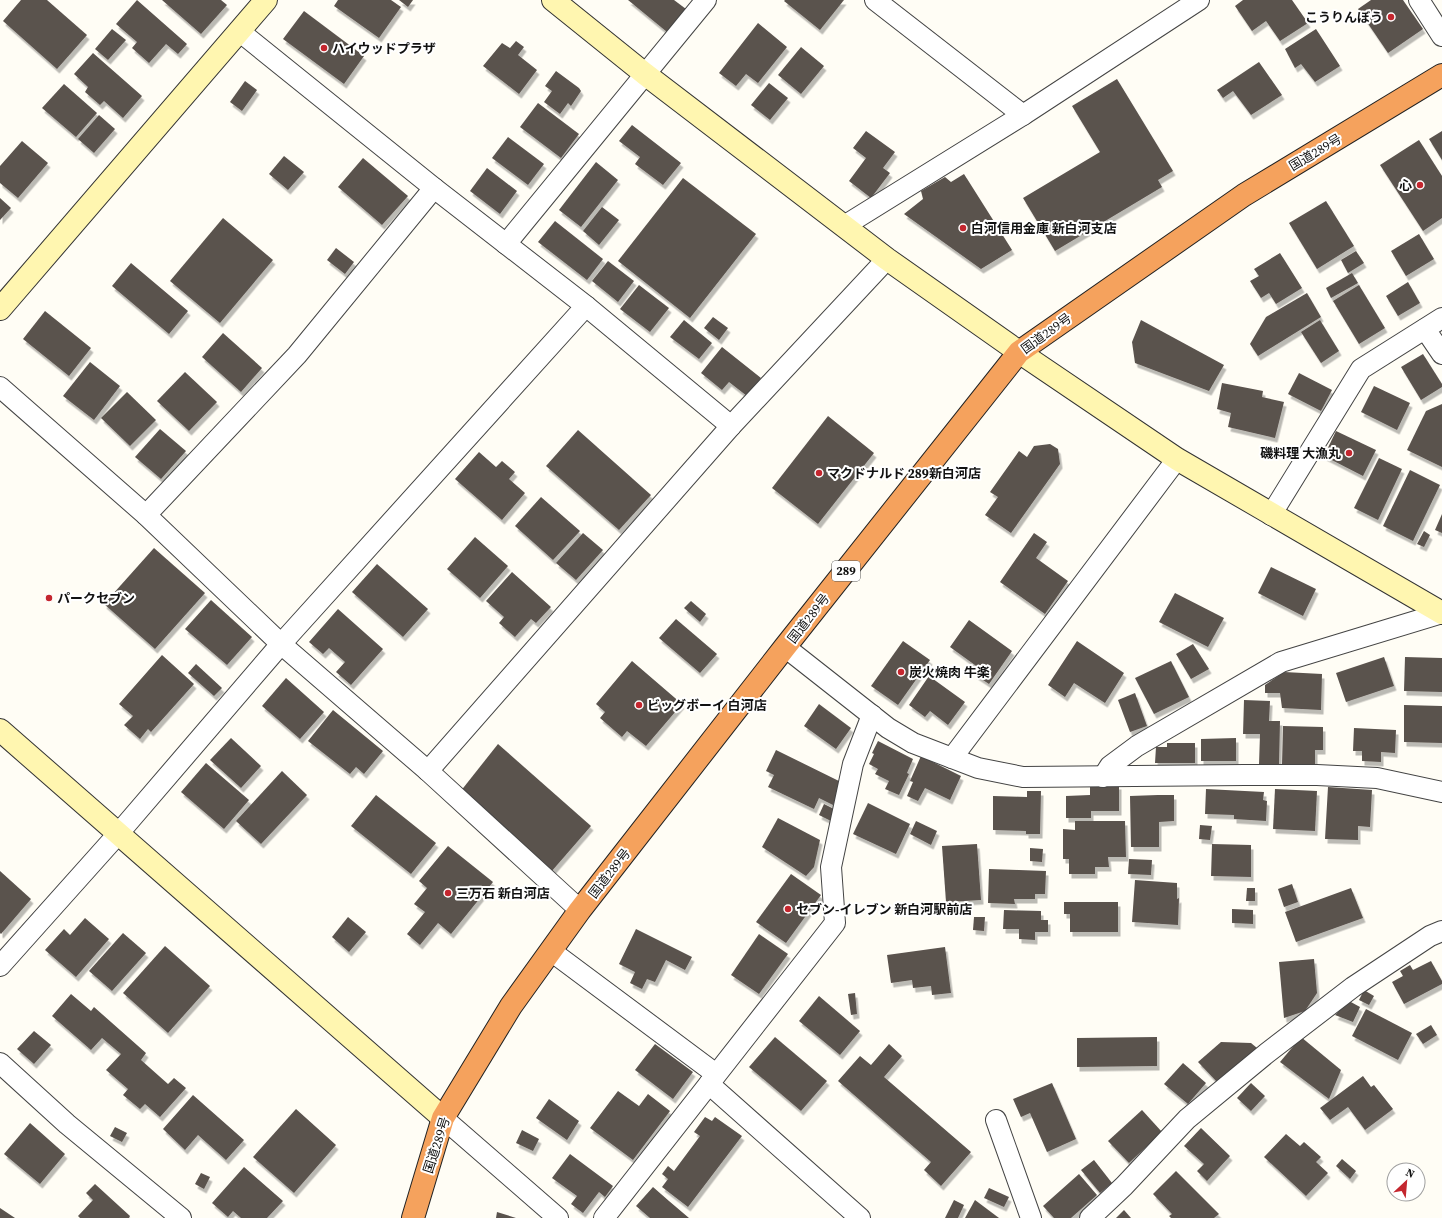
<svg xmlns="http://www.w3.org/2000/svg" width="1442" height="1218" font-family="'Source Serif 4','Noto Sans JP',serif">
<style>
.building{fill:#5a524d;filter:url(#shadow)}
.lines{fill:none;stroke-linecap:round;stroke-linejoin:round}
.street-casing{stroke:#444;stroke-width:22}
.secondary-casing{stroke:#333;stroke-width:24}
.highway-casing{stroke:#222;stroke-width:24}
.street{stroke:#fff;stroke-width:20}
.secondary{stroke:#fff6b0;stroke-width:22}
.highway{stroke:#f5a25d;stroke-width:22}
.poi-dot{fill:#c4262e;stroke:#fff;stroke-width:1.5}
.labels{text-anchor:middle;stroke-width:4;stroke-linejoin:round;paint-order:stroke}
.shield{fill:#fff;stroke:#585858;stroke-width:1}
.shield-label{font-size:12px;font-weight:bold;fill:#111}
.poi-label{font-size:13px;font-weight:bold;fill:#111;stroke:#fff;text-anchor:start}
.street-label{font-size:13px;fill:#111;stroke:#fff}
</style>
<defs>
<filter id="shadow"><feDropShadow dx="2.5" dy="4.5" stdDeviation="0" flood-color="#0004"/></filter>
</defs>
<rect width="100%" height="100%" fill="#fffdf5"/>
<g class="building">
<polygon points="21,0 47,0 87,35 57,69 3,21"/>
<polygon points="137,0 187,44 178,54 166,44 149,63 132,48 137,42 116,24"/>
<polygon points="162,0 221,0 227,5 201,34"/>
<polygon points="338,0 391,0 401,7 379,38 334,6"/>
<polygon points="399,0 413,0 408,7"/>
<polygon points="628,0 674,0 686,9 667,32"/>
<polygon points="785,0 844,0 820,30 784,1"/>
<polygon points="1243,0 1292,0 1308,23 1280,41 1266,21 1252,31 1235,6"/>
<polygon points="1371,0 1403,0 1423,29 1388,53 1358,9"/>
<polygon points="304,11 364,56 344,84 283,39"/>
<polygon points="758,23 787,47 758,83 746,74 736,86 719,73"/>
<polygon points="112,29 126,40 108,60 95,49"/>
<polygon points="1316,29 1340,66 1315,82 1301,64 1295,68 1285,49"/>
<polygon points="516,41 524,47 518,55 537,70 519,94 483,66 502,43 510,48"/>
<polygon points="801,47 824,66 801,94 778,75"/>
<polygon points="93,53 142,96 123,118 104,101 100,105 85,92 88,87 74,74"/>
<polygon points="1259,62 1282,95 1251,115 1233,91 1223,98 1217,90"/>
<polygon points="556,71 579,88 581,91 571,106 568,103 560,114 544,102 552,91 545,86"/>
<polygon points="1117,79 1173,171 1158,180 1162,187 1055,251 1023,198 1100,152 1072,106"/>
<polygon points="245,81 257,90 242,111 230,102"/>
<polygon points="769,83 788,98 770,120 751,105"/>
<polygon points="64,84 97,113 76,137 42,108"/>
<polygon points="538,103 579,134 561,158 520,127"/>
<polygon points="99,115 115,129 94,153 78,139"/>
<polygon points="632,125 681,163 663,185 635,164 640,157 619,141"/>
<polygon points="866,131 895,152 883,168 890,173 871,198 849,181 866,158 853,148"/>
<polygon points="1442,131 1442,160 1429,139"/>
<polygon points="508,137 544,164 528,185 492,158"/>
<polygon points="1419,140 1442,176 1442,218 1423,231 1380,165"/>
<polygon points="22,141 48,163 18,198 0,183 0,166"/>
<polygon points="284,156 304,172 288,190 269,174"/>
<polygon points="363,158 408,196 382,225 338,187"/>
<polygon points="596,162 618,180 581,227 559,210"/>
<polygon points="487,168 517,191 500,214 470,191"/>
<polygon points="964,174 1012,250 981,269 904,214 923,199 921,191 945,177 951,182"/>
<polygon points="683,178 756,234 690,318 618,261"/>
<polygon points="0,198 11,208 0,220"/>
<polygon points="1326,201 1354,246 1317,269 1289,223"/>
<polygon points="602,207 619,220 599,245 583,231"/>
<polygon points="223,218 273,260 220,323 170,281"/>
<polygon points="555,221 603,259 587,280 538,242"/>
<polygon points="1419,234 1434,259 1406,276 1391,251"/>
<polygon points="336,248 354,262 345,274 327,260"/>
<polygon points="1356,251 1364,263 1348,273 1341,260"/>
<polygon points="1280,253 1302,288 1276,304 1269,293 1261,298 1250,281 1259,276 1254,269"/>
<polygon points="608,261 634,281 618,302 592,281"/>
<polygon points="131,263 188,311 169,334 112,286"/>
<polygon points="1352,273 1358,283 1331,298 1326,288"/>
<polygon points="1408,282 1420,303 1398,316 1386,296"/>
<polygon points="639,285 669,308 650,332 620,309"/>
<polygon points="1359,285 1385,328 1359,344 1333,301"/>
<polygon points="1307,293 1321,317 1258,356 1250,344 1266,317"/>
<polygon points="45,311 91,348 69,376 23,339"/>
<polygon points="713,317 728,328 719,340 704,328"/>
<polygon points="684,320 712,343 699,359 670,337"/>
<polygon points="1141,320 1224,365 1209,391 1135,363 1132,342"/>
<polygon points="1320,320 1339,351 1321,363 1301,332"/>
<polygon points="223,333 262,368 241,392 202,357"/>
<polygon points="722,347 761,378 747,396 729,382 722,390 701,373"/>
<polygon points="1423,354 1442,384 1442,387 1421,400 1401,367"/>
<polygon points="90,362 120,386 94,420 63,396"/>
<polygon points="185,372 217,402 189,431 157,401"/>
<polygon points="1299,373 1332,390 1321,411 1288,394"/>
<polygon points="1222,383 1263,391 1262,397 1284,402 1275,438 1228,427 1231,413 1217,409"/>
<polygon points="1374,386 1410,403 1397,430 1361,412"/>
<polygon points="127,392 156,420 130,446 101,418"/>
<polygon points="1442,404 1442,467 1407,450 1426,411"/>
<polygon points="828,416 874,453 818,524 772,488"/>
<polygon points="160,429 186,451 161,479 135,457"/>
<polygon points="578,430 651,495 619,530 546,466"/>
<polygon points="1336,431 1376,450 1363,476 1324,456"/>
<polygon points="1050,444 1058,449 1060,464 1011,533 985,515 998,497 990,492 1019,451 1027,457 1034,446"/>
<polygon points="479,452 496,467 502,461 515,472 509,479 525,493 502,520 455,479"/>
<polygon points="1379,458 1402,469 1378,520 1354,508"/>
<polygon points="1410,470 1440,485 1413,541 1383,526"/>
<polygon points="541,497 580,531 553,560 515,526"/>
<polygon points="1442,514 1442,533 1435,530"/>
<polygon points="1424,531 1430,535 1424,547 1417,544"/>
<polygon points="583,533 603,550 576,580 556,563"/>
<polygon points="1034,533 1047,542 1036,558 1068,581 1045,614 1000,582"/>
<polygon points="475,537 508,566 480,598 447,569"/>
<polygon points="154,548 205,593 155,649 104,604"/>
<polygon points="377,564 428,609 403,637 352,592"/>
<polygon points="1271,567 1316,589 1303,616 1258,593"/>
<polygon points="512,572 551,607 536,623 531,619 515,637 499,623 504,617 486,601"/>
<polygon points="1175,593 1224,618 1208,647 1159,622"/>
<polygon points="211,600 252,637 227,665 185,629"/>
<polygon points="691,601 706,614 700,622 684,608"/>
<polygon points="338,609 383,649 351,685 336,672 345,662 329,648 323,654 309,642"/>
<polygon points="676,619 717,654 700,673 659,638"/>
<polygon points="969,620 1012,651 989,684 974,674 979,668 950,647"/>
<polygon points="903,641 930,660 898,705 871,686"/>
<polygon points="1077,641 1124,673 1105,703 1074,683 1065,697 1048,685"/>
<polygon points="1193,644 1209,669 1191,679 1176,654"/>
<polygon points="162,655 194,684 151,732 148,729 140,739 124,725 133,716 119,704"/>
<polygon points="1384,657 1394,686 1346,702 1336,673"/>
<polygon points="1405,657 1442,658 1442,692 1404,691"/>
<polygon points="632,661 682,704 646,746 627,731 622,737 600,718 605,712 596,704"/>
<polygon points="1171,661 1189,697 1154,714 1135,678"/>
<polygon points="196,664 222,688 214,696 188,673"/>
<polygon points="1284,672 1322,674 1321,710 1282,708 1280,693 1265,693 1265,685"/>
<polygon points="929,676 965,702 948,725 930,711 925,717 909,705"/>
<polygon points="286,678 324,712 300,739 262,706"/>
<polygon points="1135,693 1147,726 1130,732 1118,700"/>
<polygon points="1244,700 1270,701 1269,721 1280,721 1279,765 1259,765 1260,734 1243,734"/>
<polygon points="819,704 851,728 836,749 804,726"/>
<polygon points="1404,705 1442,706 1442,743 1404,742"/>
<polygon points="333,710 383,751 364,774 356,767 350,774 308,741"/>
<polygon points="1283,726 1323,727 1323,750 1315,750 1315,765 1282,764"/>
<polygon points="1354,728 1396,730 1395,753 1381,752 1381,762 1362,761 1362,751 1353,751"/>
<polygon points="231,738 261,766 241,788 210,760"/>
<polygon points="1236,738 1236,761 1201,761 1201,739"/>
<polygon points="878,741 913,759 907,773 909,774 899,795 885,789 889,781 875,774 878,769 869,764 874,754 872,753"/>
<polygon points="1167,743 1195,743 1195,763 1155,763 1156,747 1167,747"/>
<polygon points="498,744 591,826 551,872 460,792"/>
<polygon points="776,750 843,783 833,805 819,798 814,809 768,787 774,775 766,771"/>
<polygon points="921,756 961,776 950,800 925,788 918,801 907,796 913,782 910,781"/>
<polygon points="206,763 249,800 224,829 181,792"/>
<polygon points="282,771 307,795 261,844 236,821"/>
<polygon points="1090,785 1119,785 1119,811 1091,811 1091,818 1066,818 1066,796 1090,795"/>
<polygon points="1328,787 1372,790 1370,827 1358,826 1358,840 1325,839"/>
<polygon points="1206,789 1264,792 1263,800 1267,801 1266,821 1234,819 1234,815 1205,814"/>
<polygon points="1275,789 1317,791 1315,831 1273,829"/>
<polygon points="1027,791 1041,791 1040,834 1026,834 1026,831 993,830 993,796 1027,797"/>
<polygon points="376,795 436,843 411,874 351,826"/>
<polygon points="1158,795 1174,795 1174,821 1159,822 1159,847 1131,847 1130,796"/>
<polygon points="868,803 910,824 896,854 853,834"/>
<polygon points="824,804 838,811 833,822 819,815"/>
<polygon points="778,818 820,840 814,867 806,876 762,847"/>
<polygon points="916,821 937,831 931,845 910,834"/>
<polygon points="1075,821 1125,821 1126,857 1108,857 1109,867 1095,867 1095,874 1069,874 1069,859 1063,859 1063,829 1075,830"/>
<polygon points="1200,825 1212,826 1210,840 1199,839"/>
<polygon points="977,844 981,900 946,902 942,846"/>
<polygon points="1212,844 1251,845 1251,877 1211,876"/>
<polygon points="448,846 493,882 451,934 438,923 420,945 407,934 425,912 414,904 427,888 419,881"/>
<polygon points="1030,848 1043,849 1042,862 1030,861"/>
<polygon points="1129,859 1152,860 1151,875 1128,874"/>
<polygon points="989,869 1046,871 1045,894 1035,894 1035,899 1014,899 1015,904 988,903"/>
<polygon points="0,871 31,899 1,934 0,933"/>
<polygon points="791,874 821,895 786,943 756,922"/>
<polygon points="1135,880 1177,883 1177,899 1179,898 1178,925 1132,922"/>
<polygon points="1292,884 1298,902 1284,907 1278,889"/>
<polygon points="1247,888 1255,888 1255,901 1246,901"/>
<polygon points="1351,888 1363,918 1296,942 1285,912"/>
<polygon points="1064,902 1118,902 1118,932 1070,932 1070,914 1064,914"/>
<polygon points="1232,909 1253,910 1253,924 1232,923"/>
<polygon points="1004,910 1041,911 1041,920 1048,920 1048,932 1035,932 1035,940 1019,939 1019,929 1003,929"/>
<polygon points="348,917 366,932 349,952 332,937"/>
<polygon points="974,917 985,917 984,931 973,930"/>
<polygon points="85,918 109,939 76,977 45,950 64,929 70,935"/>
<polygon points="636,929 692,957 685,970 666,960 655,982 647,979 642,989 630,983 635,972 619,964"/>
<polygon points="123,933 146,953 112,991 89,971"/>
<polygon points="759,934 788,954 759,994 731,975"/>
<polygon points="165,946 210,986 168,1033 123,993"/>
<polygon points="945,947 951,993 932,995 931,986 913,988 912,980 891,983 887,955"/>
<polygon points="1314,959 1317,993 1305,1011 1284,1018 1279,962"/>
<polygon points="1431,961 1442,981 1442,984 1404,1004 1392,982 1403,976 1400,971 1410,965 1413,970"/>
<polygon points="1364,990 1374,996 1369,1005 1359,1000"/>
<polygon points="855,993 857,1014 851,1015 848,994"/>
<polygon points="71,994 91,1011 94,1007 146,1053 141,1060 168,1084 174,1078 186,1088 160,1117 145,1104 140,1109 123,1095 128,1089 106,1070 121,1054 102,1038 91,1050 52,1016"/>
<polygon points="819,996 860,1031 840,1055 799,1021"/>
<polygon points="1349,1001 1360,1007 1353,1022 1335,1015"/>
<polygon points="1366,1009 1412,1033 1398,1060 1352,1036"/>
<polygon points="1431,1025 1437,1035 1423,1044 1416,1034"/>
<polygon points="34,1031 51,1045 34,1064 17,1049"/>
<polygon points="775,1037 827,1081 801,1111 749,1067"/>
<polygon points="1157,1037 1157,1066 1077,1067 1077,1038"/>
<polygon points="1301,1037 1341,1070 1329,1099 1280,1062"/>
<polygon points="1221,1042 1251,1043 1257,1048 1218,1083 1198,1062"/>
<polygon points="655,1044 693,1072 673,1099 635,1070"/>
<polygon points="889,1044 902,1056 884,1077 971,1152 941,1186 924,1170 931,1162 838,1081 860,1056 871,1065"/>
<polygon points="1183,1063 1206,1083 1188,1104 1164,1084"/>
<polygon points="1363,1076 1371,1087 1374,1085 1393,1109 1365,1130 1348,1107 1330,1120 1320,1108"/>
<polygon points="1052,1083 1076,1139 1047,1152 1030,1113 1021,1117 1013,1099"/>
<polygon points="1251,1083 1265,1096 1251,1111 1237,1098"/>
<polygon points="618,1091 639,1106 648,1094 670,1111 633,1160 590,1128"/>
<polygon points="193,1095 244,1140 226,1160 198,1135 185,1150 163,1129"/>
<polygon points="549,1099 579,1121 567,1140 536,1118"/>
<polygon points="296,1109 336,1145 294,1193 253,1157"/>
<polygon points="1142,1110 1162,1132 1129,1163 1108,1141"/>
<polygon points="705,1117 712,1121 715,1117 742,1136 688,1207 662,1187 668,1179 662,1174 668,1166 674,1171 700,1136 694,1132"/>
<polygon points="30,1123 65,1154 40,1184 4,1154"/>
<polygon points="115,1127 127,1133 122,1142 110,1136"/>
<polygon points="1201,1128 1230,1156 1207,1181 1197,1171 1204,1164 1184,1146"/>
<polygon points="522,1130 539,1139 533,1151 516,1143"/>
<polygon points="1286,1134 1300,1146 1304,1142 1321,1157 1316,1162 1328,1173 1306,1196 1264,1157"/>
<polygon points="570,1154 613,1186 605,1197 599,1192 583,1213 571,1204 577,1196 552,1178"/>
<polygon points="1342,1159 1356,1171 1350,1179 1336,1166"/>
<polygon points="1094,1160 1112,1183 1100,1193 1081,1170"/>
<polygon points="244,1167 283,1201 267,1218 241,1218 233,1211 228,1217 212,1203"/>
<polygon points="1176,1171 1219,1214 1214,1218 1171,1218 1169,1216 1172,1214 1153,1194"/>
<polygon points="201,1173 210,1177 204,1189 195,1184"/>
<polygon points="1079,1174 1097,1195 1071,1218 1054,1218 1043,1206"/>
<polygon points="95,1184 130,1216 129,1218 80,1218 78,1216 93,1200 86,1193"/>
<polygon points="653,1187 669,1201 689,1218 650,1218 636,1206"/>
<polygon points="989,1188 1009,1197 1004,1207 984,1198"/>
<polygon points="954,1200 964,1205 958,1218 945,1218"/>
<polygon points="975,1200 999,1218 965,1218"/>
<polygon points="0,1208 15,1218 0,1218"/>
<polygon points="1124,1210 1131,1218 1116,1218"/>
<polygon points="497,1212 516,1218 496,1218"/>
</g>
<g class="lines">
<g class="street-casing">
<g id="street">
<polyline points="875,0 1023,115"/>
<polyline points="1419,0 1442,36"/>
<polyline points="239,31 434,188 586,306 731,426"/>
<polyline points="844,226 1023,115 1199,0"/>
<polyline points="506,244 706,0"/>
<polyline points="1425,329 1442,354"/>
<polyline points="0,387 146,515 281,644 428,771 580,910"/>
<polyline points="146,515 297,355 434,188"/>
<polyline points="1271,515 1361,369 1442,318"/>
<polyline points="785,647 888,728 913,743 978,768 1023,777 1245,775 1317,775 1377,778 1442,792"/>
<polyline points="952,758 1177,459"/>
<polyline points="428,771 731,426 887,259"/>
<polyline points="1103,777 1110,766 1137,746 1281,662 1442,613"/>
<polyline points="551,951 716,1074"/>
<polyline points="0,966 118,834 281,644 586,306"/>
<polyline points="0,1063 67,1124 181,1218"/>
<polyline points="709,1084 860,1218"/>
<polyline points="443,1118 558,1218"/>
<polyline points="996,1120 1031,1218"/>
<polyline points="604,1218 835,923 831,867 853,764 872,715"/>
<polyline points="1090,1218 1124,1186 1187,1119 1267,1053 1353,987 1430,936 1442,931"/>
</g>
</g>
<g class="secondary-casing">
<g id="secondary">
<polyline points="553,0 645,74 887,259 1019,352 1177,459 1442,613"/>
<polyline points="0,309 266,0"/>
<polyline points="0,730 443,1118"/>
</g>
</g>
<g class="highway-casing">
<polyline id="highway" points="413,1218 443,1118 511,1006 580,910 785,647 1019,352 1244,195 1442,75"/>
</g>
<use href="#street" class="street"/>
<use href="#secondary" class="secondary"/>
<use href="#highway" class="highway"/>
</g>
<g class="poi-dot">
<circle cx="1391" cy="17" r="4"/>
<circle cx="324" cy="48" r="4"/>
<circle cx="1420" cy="185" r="4"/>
<circle cx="963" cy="228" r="4"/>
<circle cx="1349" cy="453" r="4"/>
<circle cx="819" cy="473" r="4"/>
<circle cx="49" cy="598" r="4"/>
<circle cx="901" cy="672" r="4"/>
<circle cx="639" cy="705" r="4"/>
<circle cx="448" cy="893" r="4"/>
<circle cx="788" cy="909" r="4"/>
</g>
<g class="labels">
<rect class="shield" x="832" y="561" width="28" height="20" rx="3"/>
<g class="shield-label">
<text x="846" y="575">289</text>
</g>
<g class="poi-label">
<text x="1383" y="22" text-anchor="end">こうりんぼう</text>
<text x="332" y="53">ハイウッドプラザ</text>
<text x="1412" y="190" text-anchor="end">心</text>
<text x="971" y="233">白河信用金庫 新白河支店</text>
<text x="1341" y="458" text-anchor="end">磯料理 大漁丸</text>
<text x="827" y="478">マクドナルド 289新白河店</text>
<text x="57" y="603">パークセブン</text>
<text x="909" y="677">炭火焼肉 牛楽</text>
<text x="647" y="710">ビッグボーイ 白河店</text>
<text x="456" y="898">三万石 新白河店</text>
<text x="796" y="914">セブン‐イレブン 新白河駅前店</text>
</g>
<g class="street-label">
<text transform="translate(1315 152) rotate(-31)" y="5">国道289号</text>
<text transform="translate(1046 333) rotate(-36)" y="5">国道289号</text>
<text transform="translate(808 618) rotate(-52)" y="5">国道289号</text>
<text transform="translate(609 873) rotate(-52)" y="5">国道289号</text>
<text transform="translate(436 1145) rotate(-72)" y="5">国道289号</text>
</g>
</g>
<g transform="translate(1406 1182) rotate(26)"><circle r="19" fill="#ffffff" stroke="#a0a0a0"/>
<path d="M0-3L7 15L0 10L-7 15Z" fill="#c4262e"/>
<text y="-6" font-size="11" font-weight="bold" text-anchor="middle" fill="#111111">N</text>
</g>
</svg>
